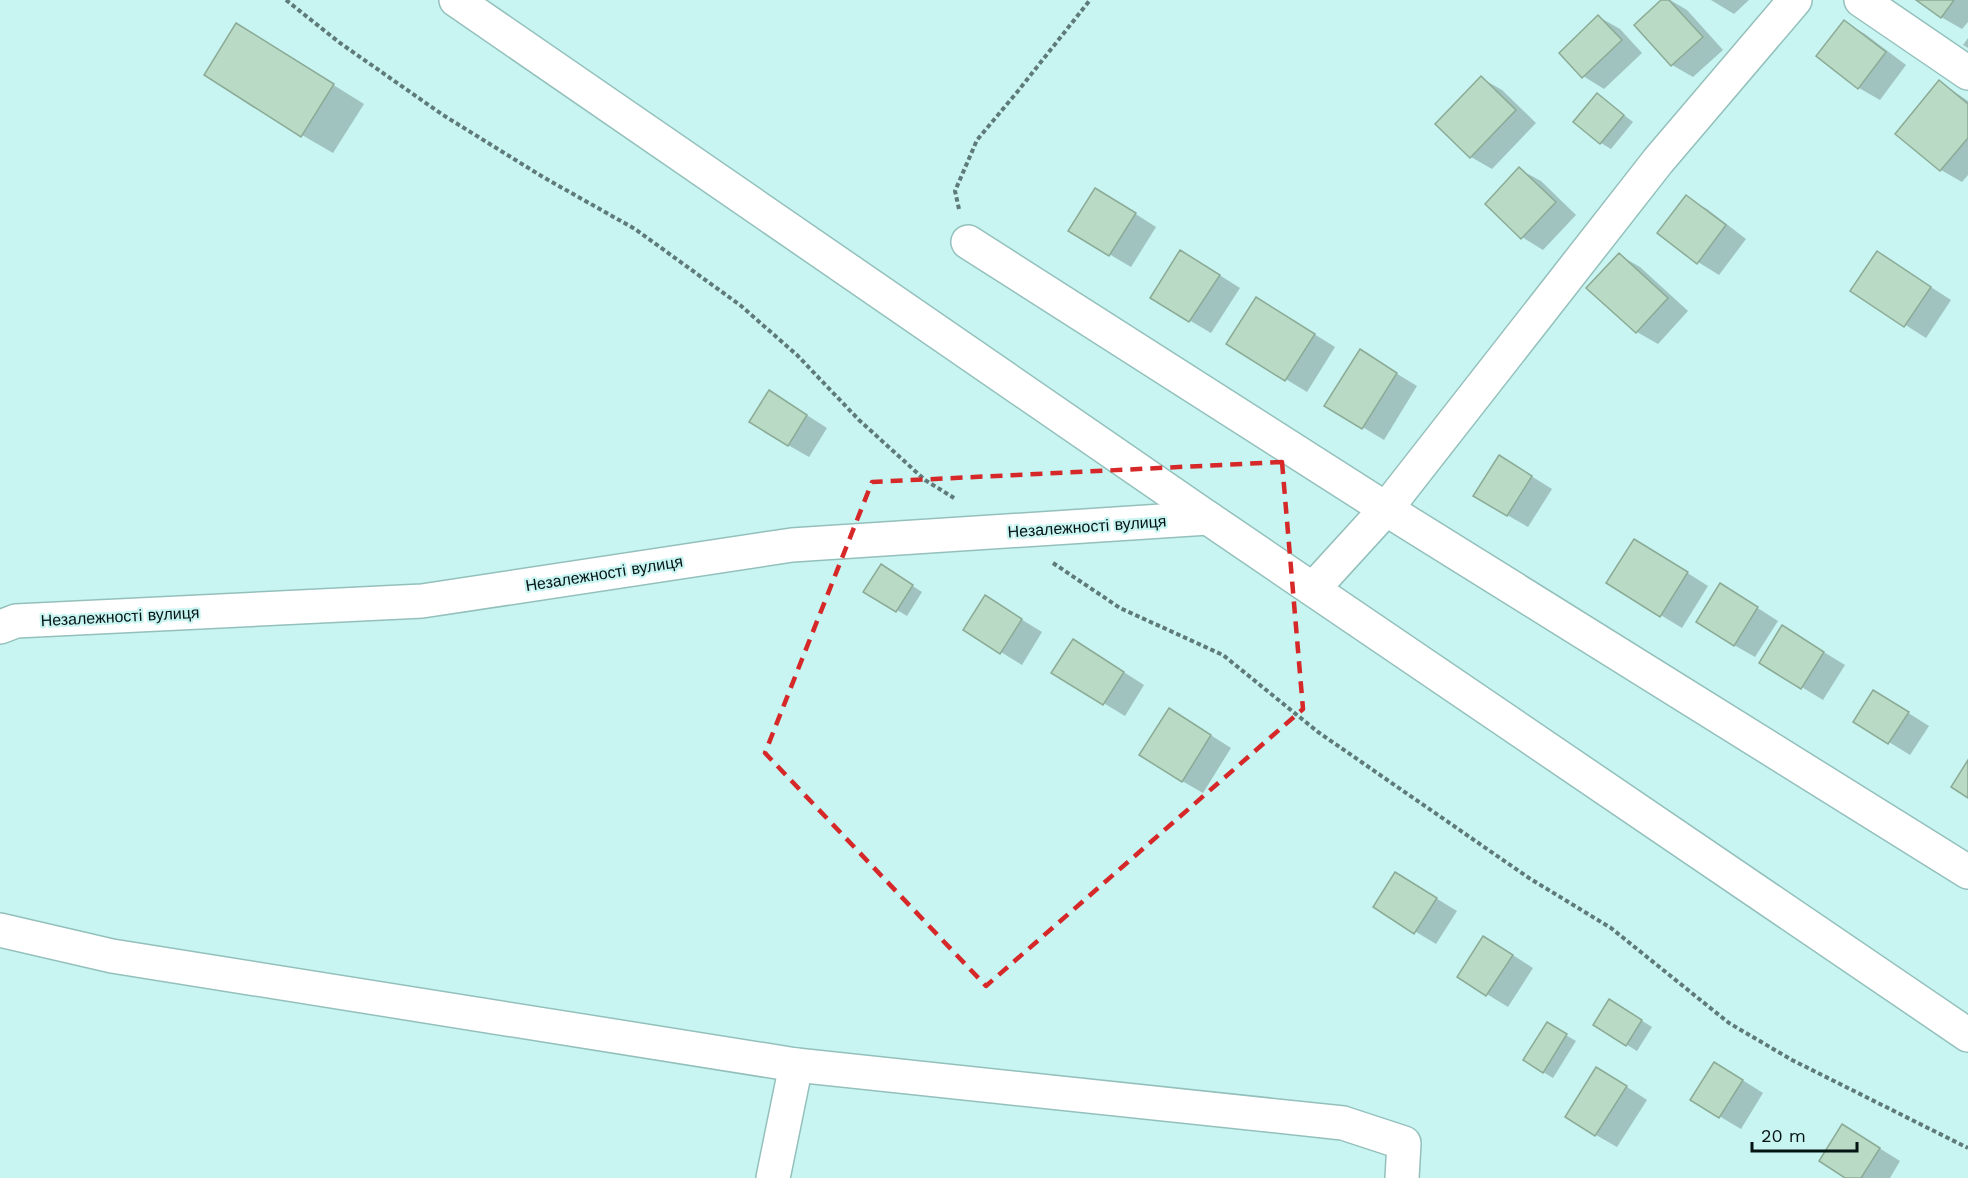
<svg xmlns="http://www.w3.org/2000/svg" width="1968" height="1178" font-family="'Work Sans',sans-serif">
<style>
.shadow{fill:#0003}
.building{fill:#b9dac4;stroke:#8bab97;stroke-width:1.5}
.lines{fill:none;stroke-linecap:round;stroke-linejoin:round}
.minor-casing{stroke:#94c0bc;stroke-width:36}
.tertiary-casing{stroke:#94c0bc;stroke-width:36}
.trunk-casing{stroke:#94c0bc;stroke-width:36}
.path{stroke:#5e7b79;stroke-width:4;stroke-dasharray:4.5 3;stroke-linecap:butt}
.minor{stroke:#fff;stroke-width:33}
.tertiary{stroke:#fff;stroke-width:33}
.trunk{stroke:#fff;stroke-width:33}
.marked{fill:none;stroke:#d62828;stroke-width:4.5;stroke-dasharray:12 8;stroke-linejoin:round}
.labels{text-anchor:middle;stroke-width:4.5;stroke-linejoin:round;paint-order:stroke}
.street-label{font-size:16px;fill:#041413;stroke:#c8f4f1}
</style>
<rect width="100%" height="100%" fill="#c8f4f1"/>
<g class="shadow">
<polygon points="1664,0 1670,0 1687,10 1723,50 1693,77 1672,65"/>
<polygon points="1711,0 1749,0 1734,14"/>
<polygon points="1919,0 1968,0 1968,22 1962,29 1941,17"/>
<polygon points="1599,17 1620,29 1642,53 1604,89 1583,76"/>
<polygon points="1844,22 1865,34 1906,65 1880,100 1859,88 1818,56"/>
<polygon points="237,25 364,104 333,153 302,135"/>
<polygon points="1968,38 1968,48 1963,45"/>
<polygon points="1481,78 1502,90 1536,123 1492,169 1471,157"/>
<polygon points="1940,82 1968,101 1968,175 1962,182 1941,170 1898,134"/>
<polygon points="1598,95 1633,122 1611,149 1601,143"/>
<polygon points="1519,169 1541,181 1576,215 1543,250 1522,237"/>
<polygon points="1686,197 1707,209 1746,239 1719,275 1698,262"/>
<polygon points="1117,202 1156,227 1131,267 1070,231"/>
<polygon points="1878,253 1951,300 1926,338 1852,291"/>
<polygon points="1619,255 1640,267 1688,311 1658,344 1637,332"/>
<polygon points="1202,264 1240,288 1211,333 1152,298"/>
<polygon points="1277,311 1335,347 1307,392 1228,344"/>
<polygon points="1381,364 1417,386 1384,440 1326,405"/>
<polygon points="791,405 827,428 809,457 788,445"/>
<polygon points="1520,469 1552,489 1528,527 1507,515"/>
<polygon points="1656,553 1708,586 1682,628 1608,583"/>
<polygon points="891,572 922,592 907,616 865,591"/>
<polygon points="1742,598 1778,621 1755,657 1734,645"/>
<polygon points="1006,610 1042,632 1022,665 965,630"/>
<polygon points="1804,640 1845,665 1823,700 1761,662"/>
<polygon points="1094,653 1144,685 1125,716 1054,673"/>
<polygon points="1894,704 1929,726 1910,755 1855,721"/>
<polygon points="1190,722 1231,748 1203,793 1182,781"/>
<polygon points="1416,886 1457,911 1436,944 1375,907"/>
<polygon points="1505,950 1533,968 1508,1007 1459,977"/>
<polygon points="1620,1007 1652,1027 1637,1051 1595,1025"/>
<polygon points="1547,1024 1576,1041 1553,1078 1543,1072"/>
<polygon points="1736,1076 1763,1093 1741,1129 1692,1100"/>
<polygon points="1618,1081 1647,1100 1617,1147 1596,1135"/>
<polygon points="1863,1138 1900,1161 1890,1178 1848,1178"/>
</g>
<g class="building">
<polygon points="1661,0 1669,0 1703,37 1671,66 1634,25"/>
<polygon points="1916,0 1954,0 1941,18"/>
<polygon points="1598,15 1622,40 1582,78 1559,53"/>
<polygon points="1844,20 1886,52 1858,89 1816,56"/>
<polygon points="236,23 334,84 301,137 204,75"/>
<polygon points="1481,76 1516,110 1470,158 1435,124"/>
<polygon points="1939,80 1968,104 1968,138 1940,171 1895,134"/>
<polygon points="1597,93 1624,115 1600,144 1573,122"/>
<polygon points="1519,167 1556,202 1521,239 1485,204"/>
<polygon points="1095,188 1136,213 1109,256 1068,231"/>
<polygon points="1686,195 1726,225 1697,264 1657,233"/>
<polygon points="1180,250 1220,275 1189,322 1150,298"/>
<polygon points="1877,251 1931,287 1904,327 1850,291"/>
<polygon points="1619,253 1668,298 1636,333 1586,288"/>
<polygon points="1256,297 1315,334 1285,381 1226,344"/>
<polygon points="1360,349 1397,373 1362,429 1324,406"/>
<polygon points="769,390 807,415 788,446 749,422"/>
<polygon points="1499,455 1532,476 1507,516 1473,496"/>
<polygon points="1634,539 1688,572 1660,617 1606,583"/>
<polygon points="881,564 913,585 896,612 863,592"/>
<polygon points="1720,583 1758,607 1734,646 1696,622"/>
<polygon points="985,595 1022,619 1000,654 963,630"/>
<polygon points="1782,625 1824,652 1801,689 1759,663"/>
<polygon points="1073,639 1124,672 1103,705 1051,673"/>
<polygon points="1873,690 1909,712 1888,744 1853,722"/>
<polygon points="1169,708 1211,735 1182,782 1139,755"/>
<polygon points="1968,760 1968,798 1951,787"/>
<polygon points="1395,872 1437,898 1414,934 1373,907"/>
<polygon points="1483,936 1513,955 1486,996 1457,977"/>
<polygon points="1609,999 1642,1020 1626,1046 1593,1025"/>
<polygon points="1547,1022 1567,1034 1543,1073 1523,1060"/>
<polygon points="1714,1062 1743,1080 1719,1118 1690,1100"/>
<polygon points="1596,1067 1627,1086 1595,1136 1565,1117"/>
<polygon points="1842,1124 1880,1148 1861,1178 1845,1178 1819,1161"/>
</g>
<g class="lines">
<g class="minor-casing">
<g id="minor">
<polyline points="1861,0 1968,73"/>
<polyline points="968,242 1386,509 1968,872"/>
<polyline points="1313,589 1386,509 1658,161 1795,0"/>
<polyline points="0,930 112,956 796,1065 1343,1123 1404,1143 1402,1178"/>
<polyline points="773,1178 796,1065"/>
</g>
</g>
<g class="tertiary-casing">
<polyline id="tertiary" points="0,627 16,621 422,601 792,545 1208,518"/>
</g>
<g class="trunk-casing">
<polyline id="trunk" points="456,0 1208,518 1968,1035"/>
</g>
<g class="path">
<polyline points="286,0 340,43 443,115 543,177 635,229 740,305 797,355 859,420 925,480 954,498"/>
<polyline points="959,209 955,191 977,140 1018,91 1090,0"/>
<polyline points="1053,563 1120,608 1223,655 1318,732 1529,878 1611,928 1729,1023 1792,1060 1968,1148"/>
</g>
<use href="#minor" class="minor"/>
<use href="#tertiary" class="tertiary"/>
<use href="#trunk" class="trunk"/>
</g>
<path class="marked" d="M1282,462L1303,709L986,986L765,753L872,482Z"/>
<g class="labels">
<g class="street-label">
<text transform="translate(1087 526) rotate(-4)" y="6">Незалежності вулиця</text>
<text transform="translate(604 573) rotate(-9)" y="6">Незалежності вулиця</text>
<text transform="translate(120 616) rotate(-3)" y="6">Незалежності вулиця</text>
</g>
</g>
<path d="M1752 1142v9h105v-9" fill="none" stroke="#041413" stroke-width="3"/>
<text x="1761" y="1142" font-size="18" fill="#041413" stroke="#c8f4f1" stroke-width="4.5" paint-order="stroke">20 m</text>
</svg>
